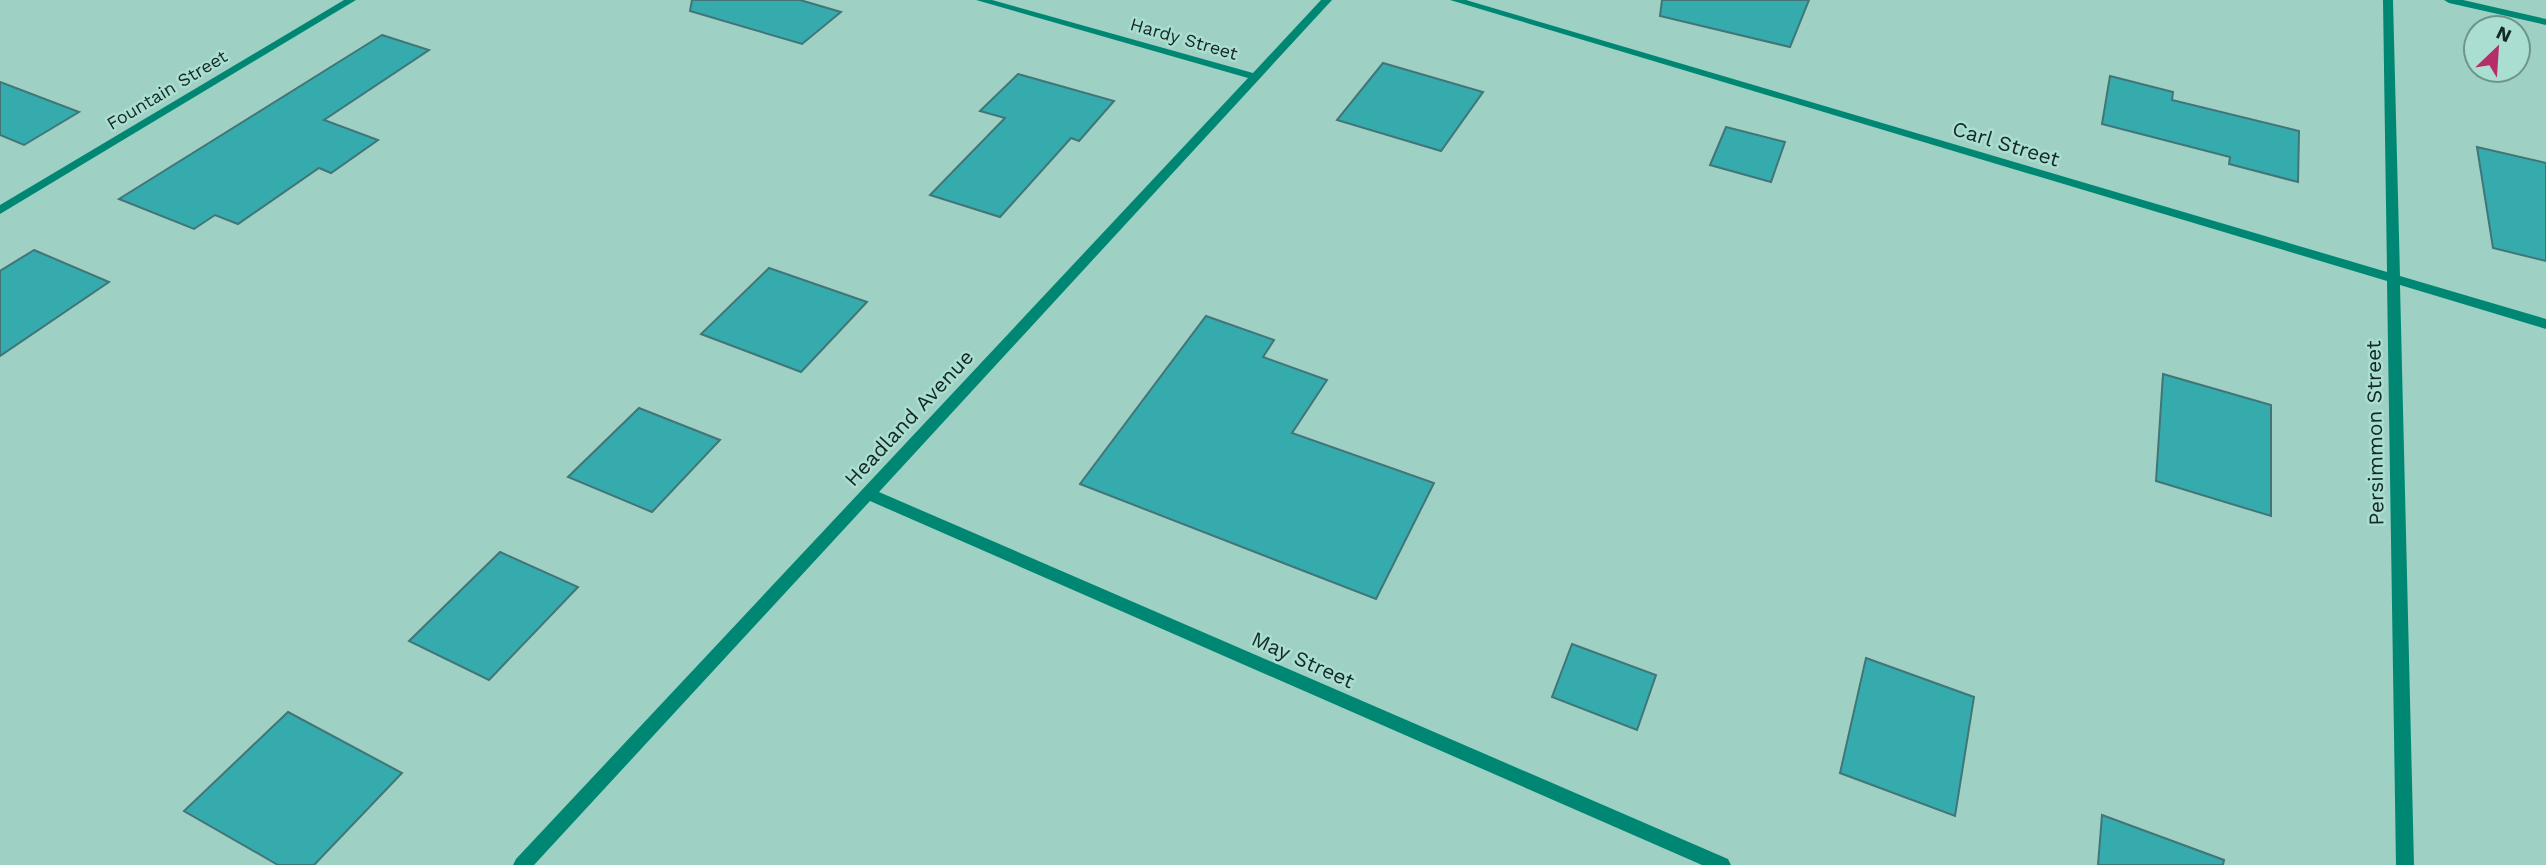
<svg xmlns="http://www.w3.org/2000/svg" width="2546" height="865" font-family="'Work Sans',sans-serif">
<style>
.building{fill:#36abae;stroke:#417577;stroke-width:2}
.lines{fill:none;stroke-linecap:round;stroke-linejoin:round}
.minor{fill:#008773;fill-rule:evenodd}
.labels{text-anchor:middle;stroke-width:5;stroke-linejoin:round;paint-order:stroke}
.far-street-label{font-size:18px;fill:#142824;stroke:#aaded1}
.street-label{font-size:21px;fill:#142824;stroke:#aaded1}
</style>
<rect width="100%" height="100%" fill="#9ed1c4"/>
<g class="building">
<polygon points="692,0 800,0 841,12 802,44 690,11"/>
<polygon points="1662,0 1809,0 1790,47 1660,16"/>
<polygon points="382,35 429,50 324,120 378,140 331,173 319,168 238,224 215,215 194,229 119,199"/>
<polygon points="1383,63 1483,92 1441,151 1337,120"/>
<polygon points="1018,74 1114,101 1079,141 1071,138 1000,217 930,195 1005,118 980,111"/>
<polygon points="2110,76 2173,92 2172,100 2299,131 2298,182 2229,164 2230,157 2102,124"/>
<polygon points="0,82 79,112 24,145 0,135"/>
<polygon points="1726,127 1785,142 1771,182 1710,165"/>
<polygon points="2477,147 2546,163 2546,261 2493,248"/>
<polygon points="34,250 109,282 0,356 0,271"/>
<polygon points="769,268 867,302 801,372 701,334"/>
<polygon points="1206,316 1274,340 1263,357 1327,380 1292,433 1434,483 1376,599 1080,484"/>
<polygon points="2163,374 2271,405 2271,516 2156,481"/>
<polygon points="639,408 720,440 652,512 568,477"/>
<polygon points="500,552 578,587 489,680 409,641"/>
<polygon points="1572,644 1656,675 1637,730 1552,697"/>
<polygon points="1866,658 1974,697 1955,816 1840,773"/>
<polygon points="288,712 402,773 314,865 278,865 184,811"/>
<polygon points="2102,815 2224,860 2223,865 2098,865"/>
</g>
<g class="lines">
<g class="minor">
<polygon points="344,0 356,0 0,214 0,205"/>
<polygon points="976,0 992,0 1253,73 1321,0 1332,0 879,492 1728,859 1731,865 1702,865 870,501 534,865 513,865 516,859 1248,78"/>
<polygon points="1450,0 1466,0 2387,272 2383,0 2393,0 2400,276 2546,319 2546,329 2400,285 2414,865 2396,865 2387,281"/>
<polygon points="2444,0 2463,0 2546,19 2546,25 2449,3"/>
</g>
</g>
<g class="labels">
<g class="far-street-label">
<text transform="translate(1184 39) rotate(16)" y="6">Hardy Street</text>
<text transform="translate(167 90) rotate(-31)" y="6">Fountain Street</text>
</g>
<g class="street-label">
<text transform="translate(2006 144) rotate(17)" y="7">Carl Street</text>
<text transform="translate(909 418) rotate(-47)" y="7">Headland Avenue</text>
<text transform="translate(2375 433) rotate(-91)" y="7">Persimmon Street</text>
<text transform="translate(1303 660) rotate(24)" y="7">May Street</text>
</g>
</g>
<g transform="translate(2497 49) rotate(25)"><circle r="33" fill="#aaded1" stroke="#6e958c" stroke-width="2"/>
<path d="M0-5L12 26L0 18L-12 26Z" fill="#b62d6a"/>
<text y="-10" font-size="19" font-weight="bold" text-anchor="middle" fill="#142824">N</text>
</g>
</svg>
